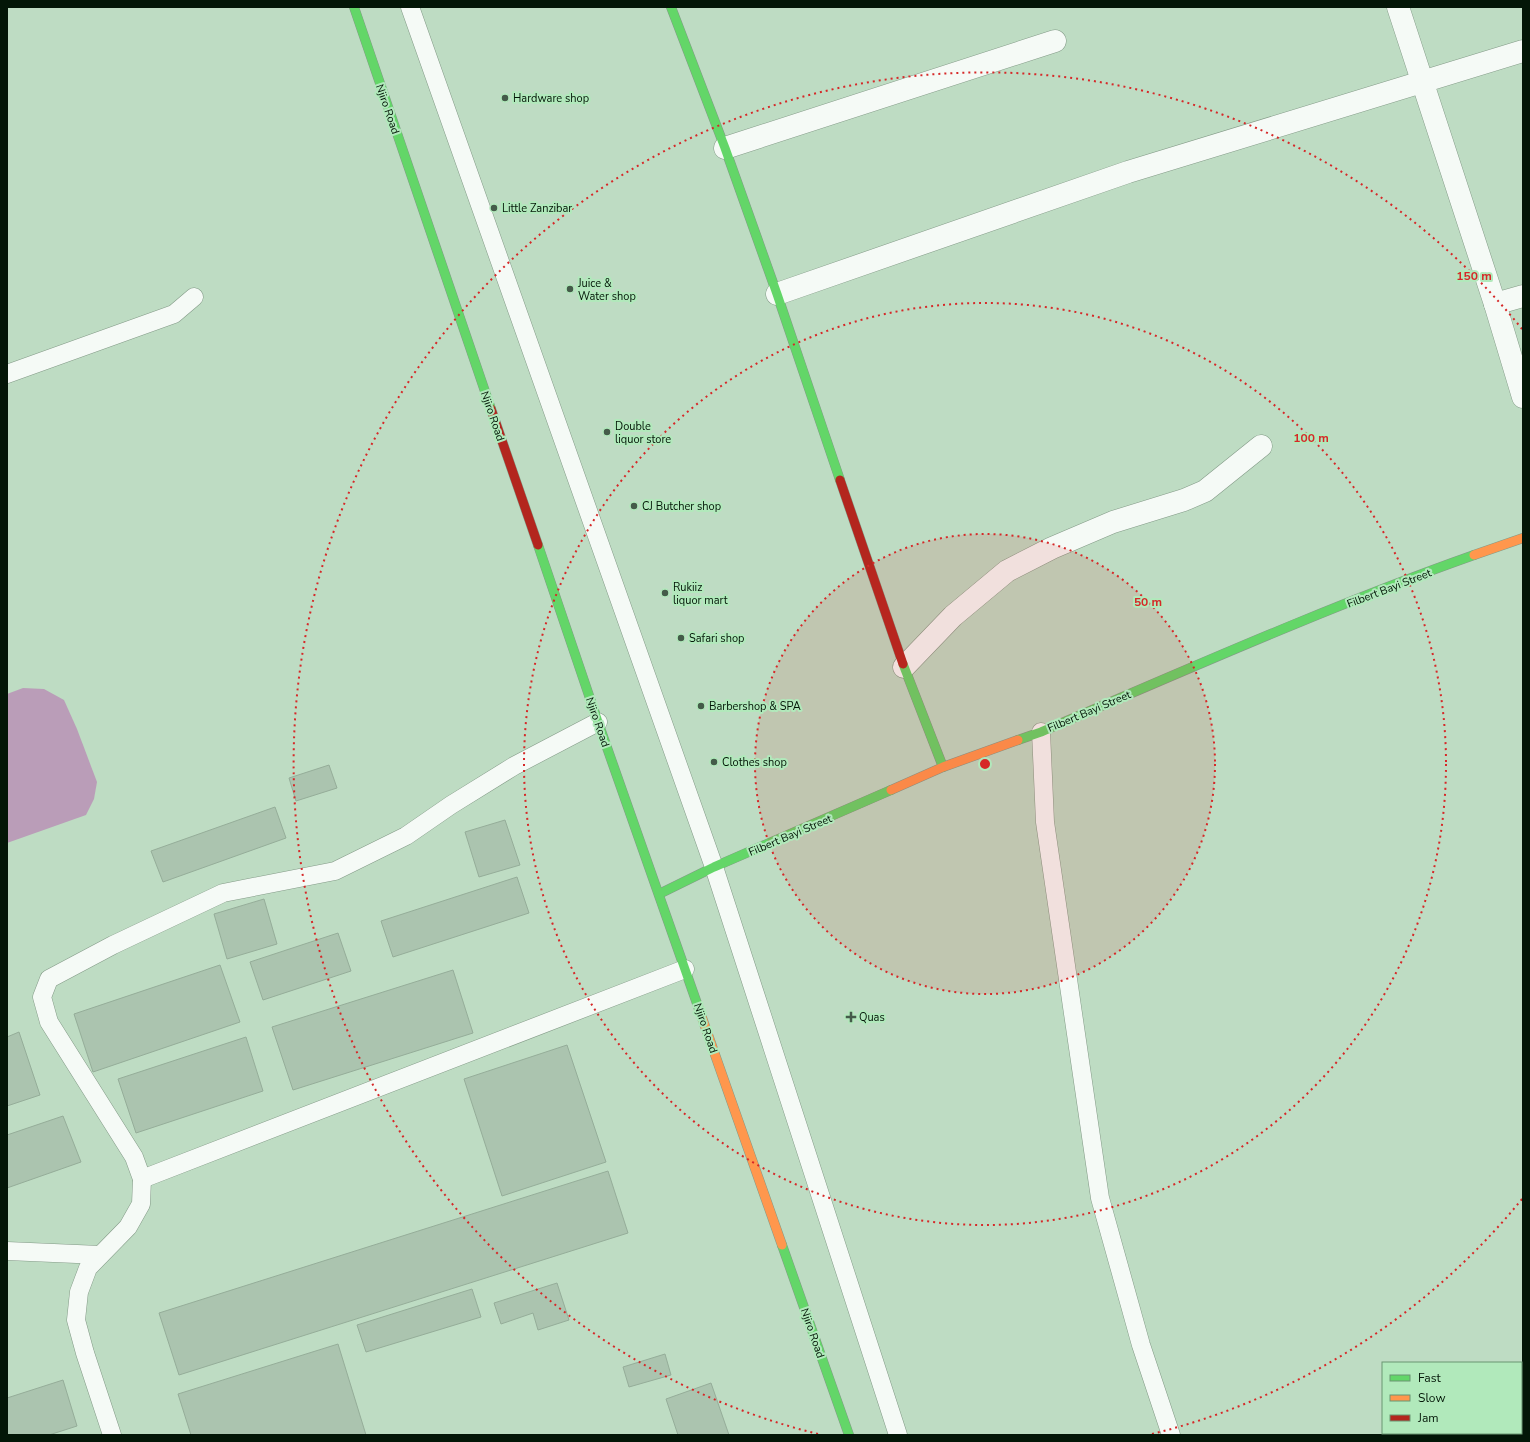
<svg xmlns="http://www.w3.org/2000/svg" width="1530" height="1442" font-family="'Nunito Sans',sans-serif">
<style>
.water{fill:#ba9db8}
.building{fill:#abc4af;stroke:#95ad99}
.lines{fill:none;stroke-linecap:round;stroke-linejoin:round}
.lane-casing{stroke:#839a87;stroke-width:19}
.street-casing{stroke:#839a87;stroke-width:23}
.fast-casing{stroke:#839a87;stroke-width:10}
.slow-casing{stroke:#839a87;stroke-width:10}
.jam-casing{stroke:#839a87;stroke-width:10}
.lane{stroke:#f5faf6;stroke-width:18}
.street{stroke:#f5faf6;stroke-width:22}
.fast{stroke:#63d668;stroke-width:9}
.slow{stroke:#ff974d;stroke-width:9}
.jam{stroke:#b3261e;stroke-width:9}
.ring{fill:none;stroke:#d62828;stroke-width:2;stroke-dasharray:2 4}
.poi-dot{fill:#445b49;stroke:#b1e9bb;stroke-width:1.5}
.labels{text-anchor:middle;stroke-width:4;stroke-linejoin:round;paint-order:stroke}
.poi-label{font-size:11px;fill:#031607;stroke:#b1e9bb;text-anchor:start}
.street-label{font-size:11px;fill:#031607;stroke:#b1e9bb}
.centre{fill:#d62828;stroke:#b1e9bb;stroke-width:2}
.ring-label{font-size:12px;text-anchor:middle;font-weight:bold;fill:#d62828;stroke:#b1e9bb;stroke-width:4;stroke-linejoin:round;paint-order:stroke}
</style>
<rect width="100%" height="100%" fill="#bedcc3"/>
<polygon class="water" points="23,688 44,689 64,700 77,729 97,782 94,799 86,815 7,843 7,694"/>
<g class="building">
<polygon points="329,765 337,788 296,801 289,778"/>
<polygon points="275,807 286,838 163,882 151,851"/>
<polygon points="505,820 520,865 479,877 465,832"/>
<polygon points="517,877 529,913 393,957 381,921"/>
<polygon points="264,899 277,944 227,959 214,914"/>
<polygon points="338,933 351,971 263,1000 250,962"/>
<polygon points="220,965 240,1022 93,1072 74,1014"/>
<polygon points="453,970 473,1033 293,1090 272,1027"/>
<polygon points="19,1032 40,1095 7,1106 7,1037"/>
<polygon points="246,1037 263,1091 136,1133 118,1079"/>
<polygon points="567,1045 606,1162 502,1196 464,1079"/>
<polygon points="63,1116 81,1162 7,1188 7,1135"/>
<polygon points="608,1171 628,1233 179,1375 159,1313"/>
<polygon points="557,1283 569,1320 538,1330 533,1313 501,1324 494,1303"/>
<polygon points="472,1289 481,1317 366,1352 357,1325"/>
<polygon points="338,1344 366,1435 191,1435 178,1394"/>
<polygon points="665,1354 671,1375 629,1387 623,1367"/>
<polygon points="63,1380 77,1426 49,1435 7,1435 7,1398"/>
<polygon points="711,1383 729,1435 678,1435 666,1399"/>
</g>
<g class="lines">
<g class="lane-casing">
<g id="lane">
<polyline points="410,7 714,867 898,1435"/>
<polyline points="7,374 174,314 194,297"/>
<polyline points="1041,732 1045,822 1100,1198 1141,1345 1171,1435"/>
<polyline points="142,1179 685,969"/>
<polyline points="7,1251 100,1255"/>
<polyline points="112,1435 85,1353 76,1320 79,1292 88,1268 128,1227 141,1204 142,1179 134,1157 49,1022 42,997 49,979 113,945 223,893 335,871 406,836 451,805 514,766 598,722"/>
</g>
</g>
<g class="street-casing">
<g id="street">
<polyline points="1398,7 1495,304 1523,397"/>
<polyline points="725,148 1055,41"/>
<polyline points="777,294 1128,172 1523,51"/>
<polyline points="1495,304 1523,296"/>
<polyline points="904,667 953,616 1007,571 1052,548 1113,522 1184,500 1205,491 1261,446"/>
</g>
</g>
<g class="fast-casing">
<g id="fast">
<polyline points="354,7 491,409"/>
<polyline points="671,7 725,148 777,294 840,480"/>
<polyline points="538,545 598,722 700,1012"/>
<polyline points="903,664 943,767"/>
<path d="M1018,740L1041,732C1184,671 1327,607 1474,555"/>
<polyline points="659,894 714,867 891,790"/>
<polyline points="782,1245 849,1435"/>
</g>
</g>
<g class="slow-casing">
<g id="slow">
<polyline points="1474,555 1523,538"/>
<polyline points="891,790 943,767 1018,740"/>
<polyline points="700,1012 782,1245"/>
</g>
</g>
<g class="jam-casing">
<g id="jam">
<polyline points="491,409 538,545"/>
<polyline points="840,480 903,664"/>
</g>
</g>
<use href="#lane" class="lane"/>
<use href="#street" class="street"/>
<use href="#fast" class="fast"/>
<use href="#slow" class="slow"/>
<use href="#jam" class="jam"/>
</g>
<circle cx="985" cy="764" r="230" fill="#d62828" fill-opacity=".12"/>
<g class="ring">
<circle cx="985" cy="764" r="230"/>
<circle cx="985" cy="764" r="461"/>
<path d="M1522 1199A691 691 0 0 1 1152 1434M818 1434A691 691 0 1 1 1522 329"/>
</g>
<g class="poi-dot">
<circle cx="505" cy="98" r="4"/>
<circle cx="494" cy="208" r="4"/>
<circle cx="570" cy="289" r="4"/>
<circle cx="607" cy="432" r="4"/>
<circle cx="634" cy="506" r="4"/>
<circle cx="665" cy="593" r="4"/>
<circle cx="681" cy="638" r="4"/>
<circle cx="701" cy="706" r="4"/>
<circle cx="714" cy="762" r="4"/>
<path d="M849 1011h4v4h4v4h-4v4h-4v-4h-4v-4h4z"/>
</g>
<g class="labels">
<g class="poi-label">
<text x="513" y="102">Hardware shop</text>
<text x="502" y="212">Little Zanzibar</text>
<text x="578" y="287">Juice &amp;<tspan x="578" dy="13">Water shop</tspan></text>
<text x="615" y="430">Double<tspan x="615" dy="13">liquor store</tspan></text>
<text x="642" y="510">CJ Butcher shop</text>
<text x="673" y="591">Rukiiz<tspan x="673" dy="13">liquor mart</tspan></text>
<text x="689" y="642">Safari shop</text>
<text x="709" y="710">Barbershop &amp; SPA</text>
<text x="722" y="766">Clothes shop</text>
<text x="859" y="1021">Quas</text>
</g>
<g class="street-label">
<text transform="translate(388 109) rotate(71)" y="4">Njiro Road</text>
<text transform="translate(493 416) rotate(71)" y="4">Njiro Road</text>
<text transform="translate(1389 588) rotate(-21)" y="4">Filbert Bayi Street</text>
<text transform="translate(1089 711) rotate(-23)" y="4">Filbert Bayi Street</text>
<text transform="translate(598 722) rotate(71)" y="4">Njiro Road</text>
<text transform="translate(790 835) rotate(-23)" y="4">Filbert Bayi Street</text>
<text transform="translate(706 1028) rotate(71)" y="4">Njiro Road</text>
<text transform="translate(813 1333) rotate(71)" y="4">Njiro Road</text>
</g>
</g>
<circle cx="985" cy="764" r="6" class="centre"/>
<g class="ring-label">
<text x="1474" y="280">150 m</text>
<text x="1311" y="442">100 m</text>
<text x="1148" y="606">50 m</text>
</g>
<rect width="1530" height="1442" fill="none" stroke="#031607" stroke-width="16"/>
<rect x="1382" y="1362" width="140" height="72" fill="#b1e9bb" stroke="#6b9573"/>
<rect x="1390" y="1375" width="20" height="6" fill="#63d668" stroke="#6b9573"/>
<text x="1418" y="1382" font-size="12" fill="#031607">Fast</text>
<rect x="1390" y="1395" width="20" height="6" fill="#ff974d" stroke="#6b9573"/>
<text x="1418" y="1402" font-size="12" fill="#031607">Slow</text>
<rect x="1390" y="1415" width="20" height="6" fill="#b3261e" stroke="#6b9573"/>
<text x="1418" y="1422" font-size="12" fill="#031607">Jam</text>
</svg>
